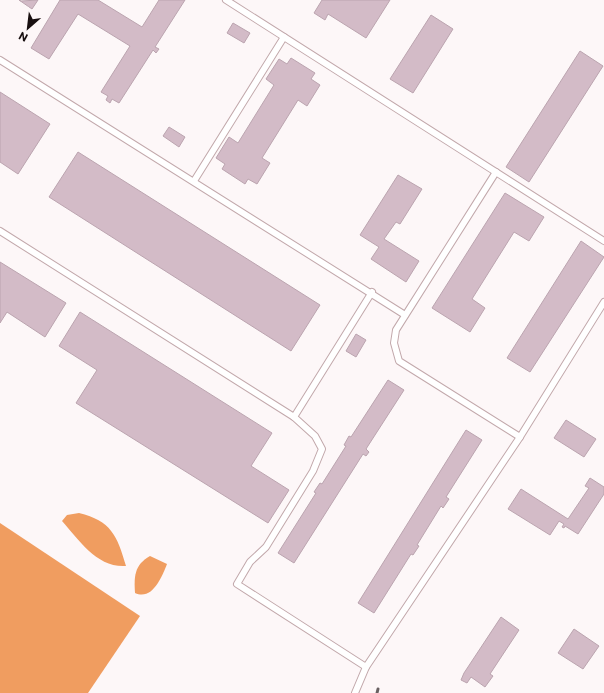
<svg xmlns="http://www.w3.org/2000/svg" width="604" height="693" font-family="Commissioner,sans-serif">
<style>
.forest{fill:#f09d60}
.building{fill:#d3bbc7;stroke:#bba4af}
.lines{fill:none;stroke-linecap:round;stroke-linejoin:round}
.service-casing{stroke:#c2a8ab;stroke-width:8}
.service{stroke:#fff;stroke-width:6}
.rail{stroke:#686061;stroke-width:3}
</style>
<rect width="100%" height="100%" fill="#fdf7f8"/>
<g class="forest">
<path d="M79,513C111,521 117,535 126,566C97,568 79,540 62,521L67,515Z"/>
<polygon points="0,523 140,616 88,693 0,693"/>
<path d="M150,556L167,564C162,577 152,601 135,593C134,577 134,565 150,556Z"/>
</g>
<g class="building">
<polygon points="19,0 21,1 38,0 32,9"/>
<polygon points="60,0 98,0 142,27 159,0 185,0 155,47 159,49 156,53 153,50 119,103 112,99 110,103 106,100 108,96 101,92 130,46 78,14 49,59 31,48"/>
<polygon points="322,0 390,0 366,38 328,14 325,20 314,13"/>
<polygon points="431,15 453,29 413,93 390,79"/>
<polygon points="233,23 250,33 244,43 227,33"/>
<polygon points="580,51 603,66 529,182 506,167"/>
<polygon points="291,58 315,73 311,79 320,85 307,106 298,100 262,158 270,163 257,184 248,179 245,184 222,169 225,164 216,158 229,137 238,143 274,85 266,79 279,59 287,64"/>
<polygon points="0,92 50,124 18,174 0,162"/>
<polygon points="169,127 185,137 179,147 163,136"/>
<polygon points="78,152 320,305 291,351 49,197"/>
<polygon points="398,175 422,189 400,224 396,222 384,239 419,261 406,282 371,259 379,247 360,235"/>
<polygon points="505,193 544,217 529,241 514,232 472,299 485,308 470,332 432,308"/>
<polygon points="581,241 604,257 530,372 507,358"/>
<polygon points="0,262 66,303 45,337 7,312 0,323"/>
<polygon points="80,312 272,433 251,466 289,490 268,523 76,403 97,370 59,346"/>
<polygon points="356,334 366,340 356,357 346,351"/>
<polygon points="388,380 404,390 366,449 369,452 366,456 363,454 294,563 278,553 316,493 314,492 320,483 322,484 346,446 344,445 349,436 351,437"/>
<polygon points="566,420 596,439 584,457 554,438"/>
<polygon points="466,430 482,440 446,497 449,499 443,508 441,506 417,545 419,546 413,555 411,554 374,613 358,603"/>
<polygon points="590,478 604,487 604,494 578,534 565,526 564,528 562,527 564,524 559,521 550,535 508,509 521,489 568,519 589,488 585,486"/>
<polygon points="501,617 519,630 490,674 493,676 485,687 471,677 467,683 461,680 464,673"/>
<polygon points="574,629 599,646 583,669 558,653"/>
</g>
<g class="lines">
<g class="service-casing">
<g id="service">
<polyline points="226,0 604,241"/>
<polyline points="0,60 405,315"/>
<polyline points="496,172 396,330 394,343 399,361 520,437"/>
<polyline points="194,181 284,37"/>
<polyline points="0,231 294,417 315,436 322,449 313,471 266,547 250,562 237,584 366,667"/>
<polyline points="294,417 372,292"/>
<polyline points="355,693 366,667 520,437 604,302"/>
</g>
</g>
<use href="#service" class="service"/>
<polyline class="rail" points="377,693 378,689"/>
</g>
<g transform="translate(28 28) rotate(208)" stroke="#fdf7f8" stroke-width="3" paint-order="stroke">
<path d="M0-3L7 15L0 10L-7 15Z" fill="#180f10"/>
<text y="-6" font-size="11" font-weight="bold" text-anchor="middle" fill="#180f10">N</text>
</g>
</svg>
